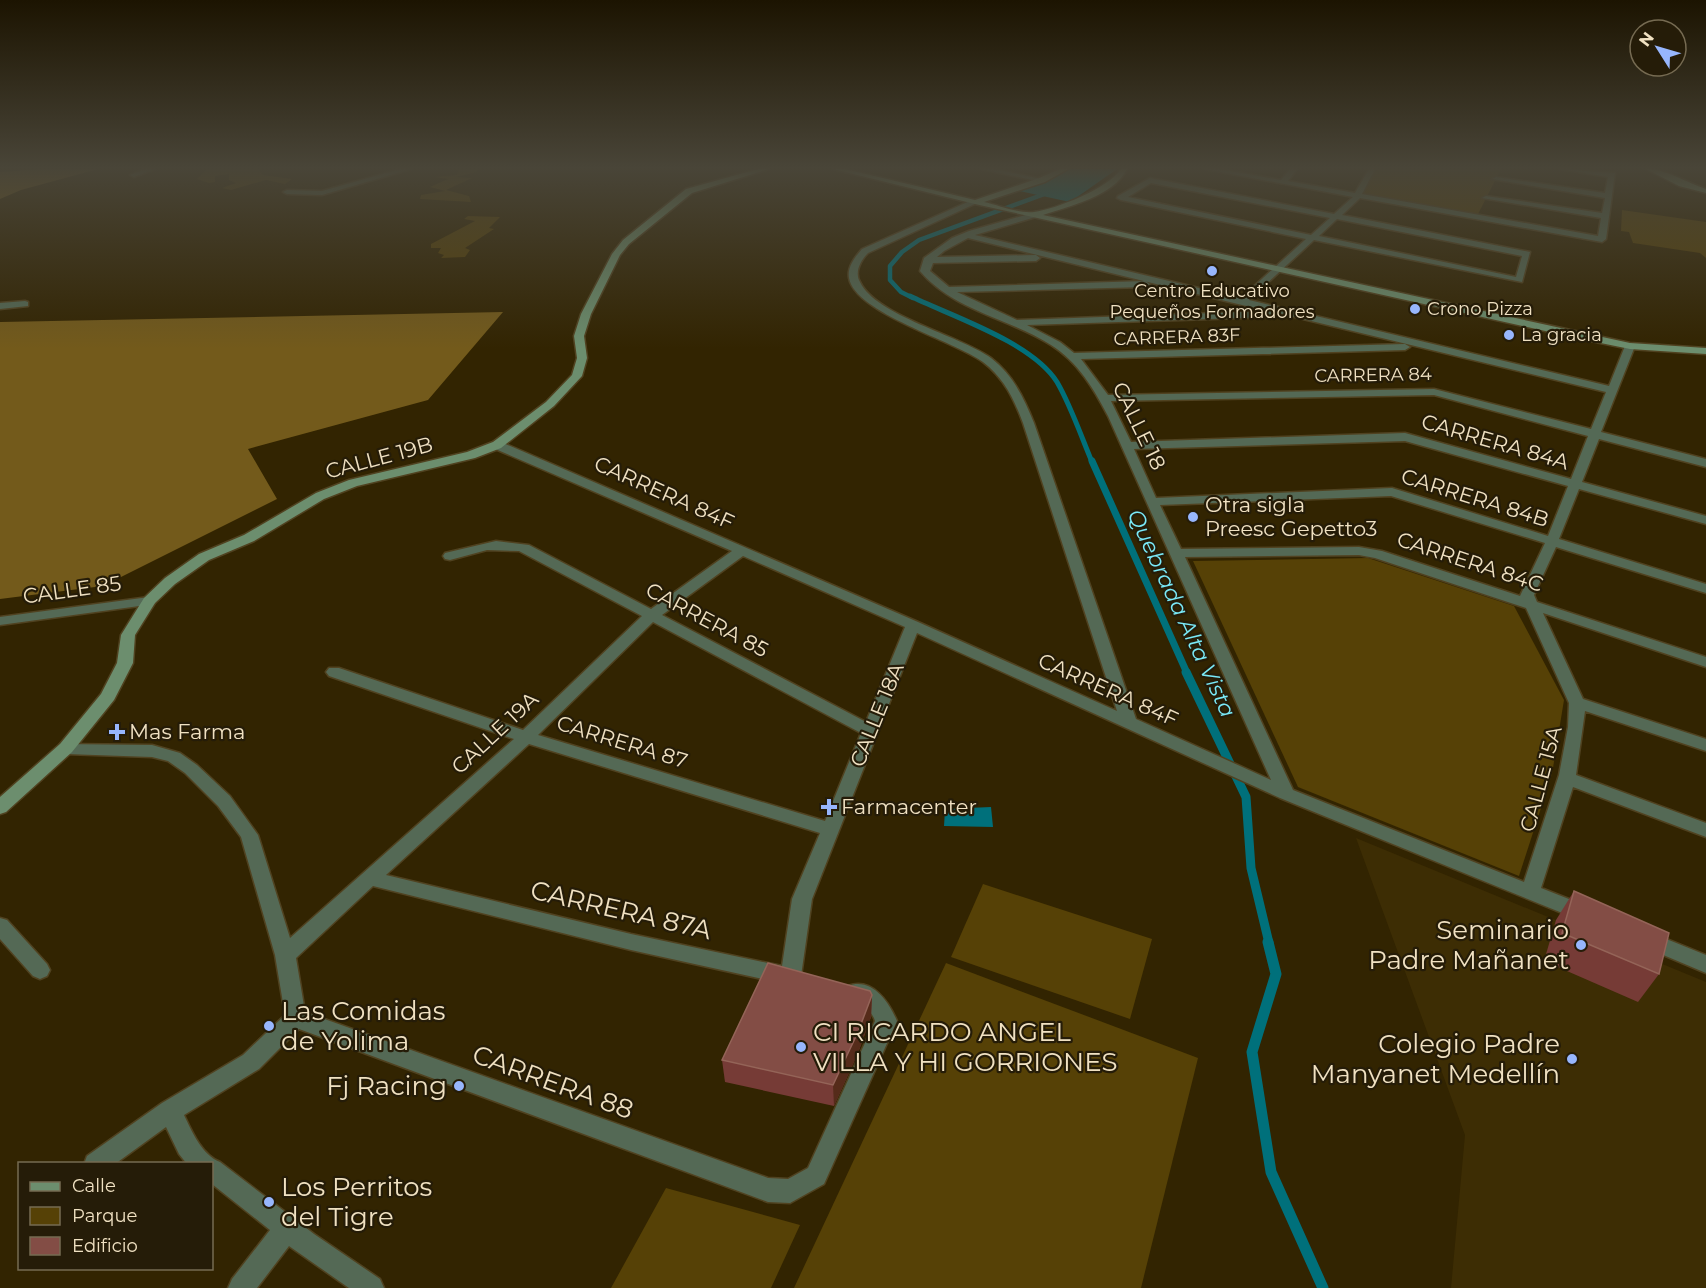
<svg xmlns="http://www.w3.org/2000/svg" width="1706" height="1288" font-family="Montserrat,sans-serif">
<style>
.built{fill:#3d2d04}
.green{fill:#564106}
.forest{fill:#735a1b}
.water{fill:#00707b}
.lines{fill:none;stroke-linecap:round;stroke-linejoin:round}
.stream-far4{stroke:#00707b;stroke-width:4.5}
.stream-far3{stroke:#00707b;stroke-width:5}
.stream-far2{stroke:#00707b;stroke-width:7}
.stream-far1{stroke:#00707b;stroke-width:9}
.stream{stroke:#00707b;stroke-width:11}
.street-casing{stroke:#504220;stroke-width:3}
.secondary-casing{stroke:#504220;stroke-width:3}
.street{fill:#546955;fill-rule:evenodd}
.secondary{fill:#6c8e6e;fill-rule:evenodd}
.wall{fill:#763b36}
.shaded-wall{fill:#552b1a}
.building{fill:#834d45;stroke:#946458;stroke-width:1.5}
.poi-dot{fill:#97b6fd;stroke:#251c08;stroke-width:2}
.labels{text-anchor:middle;stroke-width:4.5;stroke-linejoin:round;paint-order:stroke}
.far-poi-label{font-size:18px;fill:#f0e1c2;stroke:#251c08;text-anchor:start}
.far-street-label{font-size:18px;fill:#f0e1c2;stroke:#251c08}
.street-label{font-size:21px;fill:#f0e1c2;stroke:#251c08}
.poi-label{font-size:21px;fill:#f0e1c2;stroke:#251c08;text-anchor:start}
.water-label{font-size:22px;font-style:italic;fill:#7aeaf8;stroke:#251c08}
.near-street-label{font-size:26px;fill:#f0e1c2;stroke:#251c08}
.near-poi-label{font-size:26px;fill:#f0e1c2;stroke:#251c08;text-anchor:end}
</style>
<rect width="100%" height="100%" fill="#322401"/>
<polygon class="built" points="1356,838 1706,982 1706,1288 1451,1288 1465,1135"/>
<g class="green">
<polygon points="207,169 261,169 259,171 263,175 292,179 285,184 266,180 231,190 222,188 236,183 229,180 229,174 215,176 215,182 209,183 197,179"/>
<polygon points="459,169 478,169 477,172 456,177 472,178 446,190 469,196 471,202 420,199 421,195 445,191 430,187 448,179 435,177 457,175"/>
<polygon points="1372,169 1501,169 1476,218 1357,197"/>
<polygon points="1622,210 1706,222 1706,258 1700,253 1633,243 1629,232 1621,231"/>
<polygon points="468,216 500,217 489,228 494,229 465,248 470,250 465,257 441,258 444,255 438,253 441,248 431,248 431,244 475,221 464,219"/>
<polygon points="1368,558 1514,606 1564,700 1552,774 1519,876 1298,787 1193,561"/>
<polygon points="983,884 1152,939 1130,1019 951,957"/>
<polygon points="946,963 1198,1058 1141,1288 794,1288"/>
<polygon points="666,1188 800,1225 771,1288 611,1288"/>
</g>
<g class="forest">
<polygon points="42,169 98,169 21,190 0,199 0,172"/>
<polygon points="503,312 428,400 248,449 277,499 103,586 0,599 0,322"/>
</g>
<g class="water">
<polygon points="1062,169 1117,169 1070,202 1015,190 1042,180"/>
<polygon points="991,807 993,827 944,826 945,809"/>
</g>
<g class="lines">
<polyline class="stream-far4" points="913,298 901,292 890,280 890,266 902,252 919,240 1050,192"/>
<path class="stream-far3" d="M910,296C951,316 1032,342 1057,382C1071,406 1081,436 1092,462"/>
<polyline class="stream-far2" points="1092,461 1187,673"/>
<polyline class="stream-far1" points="1186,672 1246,797 1251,868 1269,943"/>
<polyline class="stream" points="1268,942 1276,974 1252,1052 1271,1172 1323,1288"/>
<g class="street-casing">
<g id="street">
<polygon points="145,169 155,169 134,177 130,175"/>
<polygon points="400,169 411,169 322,195 287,194 283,192 287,190 322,191"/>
<polygon points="981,169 995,169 1046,180 1042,182"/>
<path d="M1205,169H1220L1281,180L1290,169H1297L1288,181L1355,193L1369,169H1375L1362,194L1598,236L1601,218L1482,198L1486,196L1602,213L1605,198L1492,179L1496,177L1605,193L1608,177L1560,169L1615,173L1606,239L1602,242L1360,198L1342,215L1530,252L1522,282L1314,240L1249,300L1609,386L1625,346L1634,344L1635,346L1601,432L1706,459V467L1599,439L1582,482L1706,516V524L1579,489L1559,539L1706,584V593L1556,547L1534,595L1537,602L1706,657V667L1543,613L1583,699L1706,739V751L1585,711L1576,775L1706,823V837L1573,787L1541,888L1589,907L1592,913L1589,919L1582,921L1280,798L917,633L812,899L801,976L798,982L785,984L631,950L373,886L296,958L305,1012L768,1178L788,1179L808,1168L875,1021C869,1002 851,1005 845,992L848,986C872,977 889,1002 897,1021L824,1184L790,1203L768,1202L299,1029L259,1069L184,1115C192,1132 202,1155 220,1162L314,1234L380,1279L384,1288H349L289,1246L257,1288H228L232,1279L270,1230L212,1184V1164H187L179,1154L166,1127L115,1164H84L87,1156L162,1103L243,1055L285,1015L275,955L241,837L218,806L185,773L168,761L152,757L66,754L60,752L58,748L60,744L152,745L180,753L197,765L230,796L258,835L290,938L514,739L329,676L326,672L329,668H339L523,730L642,616L519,551L487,550L450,560L445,559L443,556L445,553L496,541L529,545L651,609L732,551L493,448V442H501L918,622L1117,711L1023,423C1014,399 1004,378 983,362C955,341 855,313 849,278C847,267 855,257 862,249L972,200L979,202L868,253C861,260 854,272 860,282C876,316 959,335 991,358C1013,375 1024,398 1034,423L1136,719L1271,780L1108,416C1094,389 1078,362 1051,345C1009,318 954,311 920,271L924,258L952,238L969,231L1036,212L1040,214L1039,216L975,235L1241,298L1306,239L1121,200L1117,198L1118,196L1150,178L1334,214L1353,197ZM1151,183L1330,218L1311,235L1128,197ZM1337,219L1522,256L1516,277L1319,236ZM968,238L1242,305L1271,311L1017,320L957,292L1145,287L1150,284L1145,281L949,287L930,271L933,263L1036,261L1040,258L1036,255L937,257L944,251ZM1274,312L1606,392L1591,429L1434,389L1108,395L1081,359L1405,350L1410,347L1405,344L1074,353L1060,342L1027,325L1271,317L1274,316ZM1434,395L1588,436L1571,479L1405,433L1131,442L1111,401ZM1405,441L1568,486L1548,536L1392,488L1156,498L1134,449ZM1391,496L1545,543L1520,596L1382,551L1359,547L1181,549L1160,505ZM1359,555L1375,558L1526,608L1569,703L1568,727L1559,775L1524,882L1293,790L1185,557ZM743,556L905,627L866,722L662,615ZM653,622L861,733L825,821L538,735ZM529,744L820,833L792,899L782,966L631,934L386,875Z"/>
<polygon points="25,301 28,302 28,306 0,309 0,303"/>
<polygon points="149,597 156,601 154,604 0,625 0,617"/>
<polygon points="0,918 7,920 47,964 50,970 47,976 40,979 33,976 0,939"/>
<polygon points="1649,932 1706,955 1706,973 1642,946 1639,940 1642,934"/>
</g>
</g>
<g class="secondary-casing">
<g id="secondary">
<polygon points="758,169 769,169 692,193 629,244 620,255 591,314 584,336 587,358 582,376 554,406 501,448 475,458 357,486 324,499 254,541 209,560 175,584 155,603 135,635 133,663 114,700 72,752 6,812 0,814 0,797 60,744 101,694 117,663 121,635 144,598 165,578 199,554 244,535 316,493 349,480 467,452 493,442 546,402 572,375 577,358 574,336 581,314 612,254 623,240 686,189"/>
<path d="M833,169H845L975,200L1039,178L1060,169H1068L1045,182L984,202C998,205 1020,214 1034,212C1056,209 1109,188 1121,169H1127C1114,196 1070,206 1043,215L1630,343L1706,348V354L1630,349L1581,339L975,204Z"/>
<path d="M1646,169C1663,168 1688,183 1706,189V193L1679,186Z"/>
</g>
</g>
<use href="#street" class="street"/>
<use href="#secondary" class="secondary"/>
</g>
<g class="wall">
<polygon points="1574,891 1659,974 1638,1002 1544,961 1556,920"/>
<polygon points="872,995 871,1017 858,1053 834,1106 725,1082 722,1060"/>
</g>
<polygon class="shaded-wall" points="872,995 871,1017 858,1053 834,1106 833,1085"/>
<g class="building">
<polygon points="1574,891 1669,933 1659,974 1562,933"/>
<polygon points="768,963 870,991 872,995 858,1032 833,1085 722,1060"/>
</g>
<linearGradient id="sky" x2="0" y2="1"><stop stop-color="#1c1401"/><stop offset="0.48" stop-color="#494538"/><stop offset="1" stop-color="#494538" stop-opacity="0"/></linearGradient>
<rect width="1706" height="349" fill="url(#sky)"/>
<g class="poi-dot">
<circle cx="1212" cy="271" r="6"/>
<circle cx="1415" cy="309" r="6"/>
<circle cx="1509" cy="335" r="6"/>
<circle cx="1193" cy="517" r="6"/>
<path d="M114 723h6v6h6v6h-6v6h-6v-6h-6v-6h6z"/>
<path d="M826 798h6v6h6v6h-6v6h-6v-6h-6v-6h6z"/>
<circle cx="1581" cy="945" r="6"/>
<circle cx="269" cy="1026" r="6"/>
<circle cx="801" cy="1047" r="6"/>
<circle cx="1572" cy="1059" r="6"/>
<circle cx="459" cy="1086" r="6"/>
<circle cx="269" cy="1202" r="6"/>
</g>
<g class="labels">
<g class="far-poi-label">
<text x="1212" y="297" text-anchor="middle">Centro Educativo<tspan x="1212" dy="21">Pequeños Formadores</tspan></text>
<text x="1427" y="315">Crono Pizza</text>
<text x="1521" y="341">La gracia</text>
</g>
<g class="far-street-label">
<text transform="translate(1177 337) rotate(-2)" y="6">CARRERA 83F</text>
<text transform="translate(1373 375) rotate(-1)" y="6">CARRERA 84</text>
</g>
<g class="street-label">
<text transform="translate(1139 426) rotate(64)" y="7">CALLE 18</text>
<text transform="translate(1495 442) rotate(16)" y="7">CARRERA 84A</text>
<text transform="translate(379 458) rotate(-15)" y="7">CALLE 19B</text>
<text transform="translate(664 493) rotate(24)" y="7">CARRERA 84F</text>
<text transform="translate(1475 498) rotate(17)" y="7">CARRERA 84B</text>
<text transform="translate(1470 562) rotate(18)" y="7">CARRERA 84C</text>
<text transform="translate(72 590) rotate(-8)" y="7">CALLE 85</text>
<text transform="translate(707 620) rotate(28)" y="7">CARRERA 85</text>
<text transform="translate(1108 690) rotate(24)" y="7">CARRERA 84F</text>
<text transform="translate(877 715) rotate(-68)" y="7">CALLE 18A</text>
<text transform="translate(495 733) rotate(-43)" y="7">CALLE 19A</text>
<text transform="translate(622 742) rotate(17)" y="7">CARRERA 87</text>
<text transform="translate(1541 779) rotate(-75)" y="7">CALLE 15A</text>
</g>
<g class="poi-label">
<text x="1205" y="512">Otra sigla<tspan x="1205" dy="24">Preesc Gepetto3</tspan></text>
<text x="129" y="739">Mas Farma</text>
<text x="841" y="814">Farmacenter</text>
</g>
<g class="water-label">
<text transform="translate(1182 613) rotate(65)" y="8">Quebrada Alta Vista</text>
</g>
<g class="near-street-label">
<text transform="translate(621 910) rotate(13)" y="9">CARRERA 87A</text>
<text transform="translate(553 1082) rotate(20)" y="9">CARRERA 88</text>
</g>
<g class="near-poi-label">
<text x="1569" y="939">Seminario<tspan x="1569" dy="30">Padre Mañanet</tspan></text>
<text x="281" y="1020" text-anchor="start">Las Comidas<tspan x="281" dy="30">de Yolima</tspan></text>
<text x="813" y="1041" text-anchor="start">CI RICARDO ANGEL<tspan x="813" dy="30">VILLA Y HI GORRIONES</tspan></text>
<text x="1560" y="1053">Colegio Padre<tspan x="1560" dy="30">Manyanet Medellín</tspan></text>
<text x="447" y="1095">Fj Racing</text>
<text x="281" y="1196" text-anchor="start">Los Perritos<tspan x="281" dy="30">del Tigre</tspan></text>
</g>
</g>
<rect x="18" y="1162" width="195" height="108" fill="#251c08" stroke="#766b52" stroke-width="1.5"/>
<rect x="30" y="1182" width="30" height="9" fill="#6c8e6e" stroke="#766b52" stroke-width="1.5"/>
<text x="72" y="1192" font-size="18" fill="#f0e1c2">Calle</text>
<rect x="30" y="1207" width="30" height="18" fill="#564106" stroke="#766b52" stroke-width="1.5"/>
<text x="72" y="1222" font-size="18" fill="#f0e1c2">Parque</text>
<rect x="30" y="1237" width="30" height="18" fill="#834d45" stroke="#766b52" stroke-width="1.5"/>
<text x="72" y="1252" font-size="18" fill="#f0e1c2">Edificio</text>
<g transform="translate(1658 48) rotate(307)"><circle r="28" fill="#251c08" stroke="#766b52" stroke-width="1.5"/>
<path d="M0-4.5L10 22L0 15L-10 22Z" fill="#97b6fd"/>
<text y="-9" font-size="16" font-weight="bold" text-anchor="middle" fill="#f0e1c2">N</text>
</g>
</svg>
